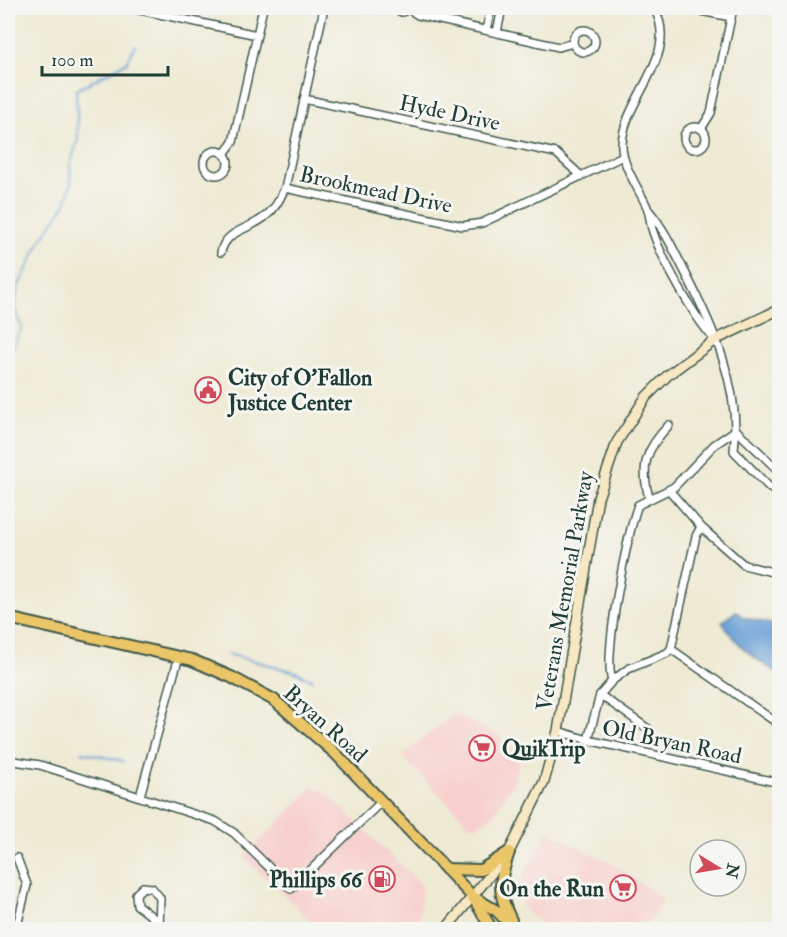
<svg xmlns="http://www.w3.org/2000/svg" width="787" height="937" font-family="'IM FELL Double Pica',serif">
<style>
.built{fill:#f7d0cd}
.water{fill:#6a9fd7;stroke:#446e86;stroke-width:1.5}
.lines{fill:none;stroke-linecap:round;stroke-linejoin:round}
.stream{stroke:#6a9fd7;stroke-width:2}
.street-casing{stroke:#3e574c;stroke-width:10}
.secondary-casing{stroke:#3e574c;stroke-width:12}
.primary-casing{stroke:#3e574c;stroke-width:14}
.street{stroke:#fff;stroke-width:7}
.secondary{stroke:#f7e8c3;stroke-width:9}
.primary{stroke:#eac669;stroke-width:10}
.labels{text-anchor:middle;stroke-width:6;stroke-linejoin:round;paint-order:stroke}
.street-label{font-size:22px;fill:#1f3d34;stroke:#f6f6f2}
.poi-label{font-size:22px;font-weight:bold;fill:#1f3d34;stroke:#f6f6f2;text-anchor:start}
</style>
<rect width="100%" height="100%" fill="#f6f6f2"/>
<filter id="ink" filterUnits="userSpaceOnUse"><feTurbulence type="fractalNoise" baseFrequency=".0167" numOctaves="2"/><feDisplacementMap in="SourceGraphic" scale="12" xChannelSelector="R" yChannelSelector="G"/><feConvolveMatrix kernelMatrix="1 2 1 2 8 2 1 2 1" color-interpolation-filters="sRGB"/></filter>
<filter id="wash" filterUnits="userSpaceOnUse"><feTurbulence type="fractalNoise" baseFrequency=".008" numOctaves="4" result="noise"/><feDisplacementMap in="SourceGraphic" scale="24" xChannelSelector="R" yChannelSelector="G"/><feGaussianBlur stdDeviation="1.35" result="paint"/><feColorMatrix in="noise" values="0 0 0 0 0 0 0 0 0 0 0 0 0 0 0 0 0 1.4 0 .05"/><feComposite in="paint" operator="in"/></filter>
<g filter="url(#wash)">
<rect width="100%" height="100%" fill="#eeead4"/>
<g class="built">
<polygon points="454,714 496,733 517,754 518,764 514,781 494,814 479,825 469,825 402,756"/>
<polygon points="312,788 323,790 421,884 422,893 418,929 319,929 244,857"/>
<polygon points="547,831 611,863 664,900 644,929 549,929 523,909 521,880"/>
</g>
<path class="water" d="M736,611L743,617L779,626V674C758,661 735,645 722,622Z"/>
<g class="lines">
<g class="stream">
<polyline points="8,357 22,327 14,307 18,287 41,240 66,203 71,183 70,165 78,140 76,90 127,62 135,46"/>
<polyline points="227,654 296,672 313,680"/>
<polyline points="82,752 123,761"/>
</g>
</g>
</g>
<g filter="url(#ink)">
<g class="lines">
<g class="street-casing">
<g id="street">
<polyline points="131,8 257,35"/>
<polyline points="392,8 402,12 411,8"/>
<path d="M654,8C681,56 624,97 622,144C621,164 639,189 647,207C650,214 650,222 652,229C661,258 694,318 715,340"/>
<polyline points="686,8 731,17"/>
<polyline points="409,9 418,15 559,47 573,43"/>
<polyline points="656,11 672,8"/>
<polyline points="486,30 491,8"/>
<circle cx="584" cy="41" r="11"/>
<polyline points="497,32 502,8"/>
<polyline points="304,99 556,153 580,175"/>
<circle cx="695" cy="138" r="11"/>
<polyline points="701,129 711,113 733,8"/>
<circle cx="216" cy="163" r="12"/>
<polyline points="224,154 233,142 263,8"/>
<polyline points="285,188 463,226 482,223 623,156"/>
<path d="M650,212C665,230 674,251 685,272C713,327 741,387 734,451L770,488L780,494"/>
<path d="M221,252C226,229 251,230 267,215C276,208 280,198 285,188L324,8"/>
<polyline points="736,430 780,472"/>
<polyline points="669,490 701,527 744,565 780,574"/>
<path d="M649,498C640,465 646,449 669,425"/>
<polyline points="671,649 780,725"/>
<polyline points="612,681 628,669 667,653 671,649 696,536 701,527"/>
<polyline points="600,695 650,730"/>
<polyline points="558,731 588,740 780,783"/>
<path d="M588,740L600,695L612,681C603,656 627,533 638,505L674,487L714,445L736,430"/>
<polyline points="8,760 40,765 215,821 234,833 291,889 381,802"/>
<polyline points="140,796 179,656"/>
<polyline points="16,930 27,885 17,858"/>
<polyline points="158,930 159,928 160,898 152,888 143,887 136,894 137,905 159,922"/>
</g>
</g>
<g class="secondary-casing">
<polyline id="secondary" points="445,930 509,852 544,782 558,731 598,498 617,442 646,397 668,375 715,340 780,309"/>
</g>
<g class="primary-casing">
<g id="primary">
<polyline points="8,618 192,660 231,677 274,700 335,753 473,897 497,911 515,930"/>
<path d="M509,852C499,881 497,893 511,920"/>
<polyline points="446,869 481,870 509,852"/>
<polyline points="473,897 492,930"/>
</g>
</g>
<use href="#street" class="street"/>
<use href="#secondary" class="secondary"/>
<use href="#primary" class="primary"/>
</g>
</g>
<defs>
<g id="civic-ring" transform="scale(1.35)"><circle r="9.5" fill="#f6f6f2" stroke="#d1495b" stroke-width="1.5"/><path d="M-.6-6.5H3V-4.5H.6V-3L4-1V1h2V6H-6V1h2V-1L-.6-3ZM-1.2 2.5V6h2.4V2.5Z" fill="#d1495b"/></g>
<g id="supermarket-ring" transform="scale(1.35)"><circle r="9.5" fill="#f6f6f2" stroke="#d1495b" stroke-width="1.5"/><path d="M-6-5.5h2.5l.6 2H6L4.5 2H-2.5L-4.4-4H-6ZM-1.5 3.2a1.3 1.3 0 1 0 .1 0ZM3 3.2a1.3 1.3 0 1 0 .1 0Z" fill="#d1495b"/></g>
<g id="fuel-ring" transform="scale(1.35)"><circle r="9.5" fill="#f6f6f2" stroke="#d1495b" stroke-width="1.5"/><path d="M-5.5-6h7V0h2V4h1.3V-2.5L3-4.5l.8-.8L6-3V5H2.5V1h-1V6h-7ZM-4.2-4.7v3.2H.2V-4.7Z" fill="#d1495b"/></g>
</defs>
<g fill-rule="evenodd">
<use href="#civic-ring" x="208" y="390"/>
<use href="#supermarket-ring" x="482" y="748"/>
<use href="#fuel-ring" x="382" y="879"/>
<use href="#supermarket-ring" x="623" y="888"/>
</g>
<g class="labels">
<g class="street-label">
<text transform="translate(450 112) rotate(12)" y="8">Hyde Drive</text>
<text transform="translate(376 189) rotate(12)" y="8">Brookmead Drive</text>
<text transform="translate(564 591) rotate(-80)" y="8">Veterans Memorial Parkway</text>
<text transform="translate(326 723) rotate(42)" y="8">Bryan Road</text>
<text transform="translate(672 741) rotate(12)" y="8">Old Bryan Road</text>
</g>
<g class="poi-label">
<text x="228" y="385">City of O'Fallon<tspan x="228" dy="25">Justice Center</tspan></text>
<text x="502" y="756">QuikTrip</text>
<text x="362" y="887" text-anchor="end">Phillips 66</text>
<text x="604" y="896" text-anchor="end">On the Run</text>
</g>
</g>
<rect width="787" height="937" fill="none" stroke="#f6f6f2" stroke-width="30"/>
<g transform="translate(718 868) rotate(101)"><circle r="28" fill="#f6f6f2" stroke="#a0aca6" stroke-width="1.5"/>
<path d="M0-4.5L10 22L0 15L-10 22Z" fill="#d1495b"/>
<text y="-9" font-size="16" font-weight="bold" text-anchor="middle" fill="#1f3d34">N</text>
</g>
<path d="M42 66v9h126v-9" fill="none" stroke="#1f3d34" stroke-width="3"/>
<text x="51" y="66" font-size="18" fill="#1f3d34" stroke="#f6f6f2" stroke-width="4.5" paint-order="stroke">100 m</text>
</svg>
